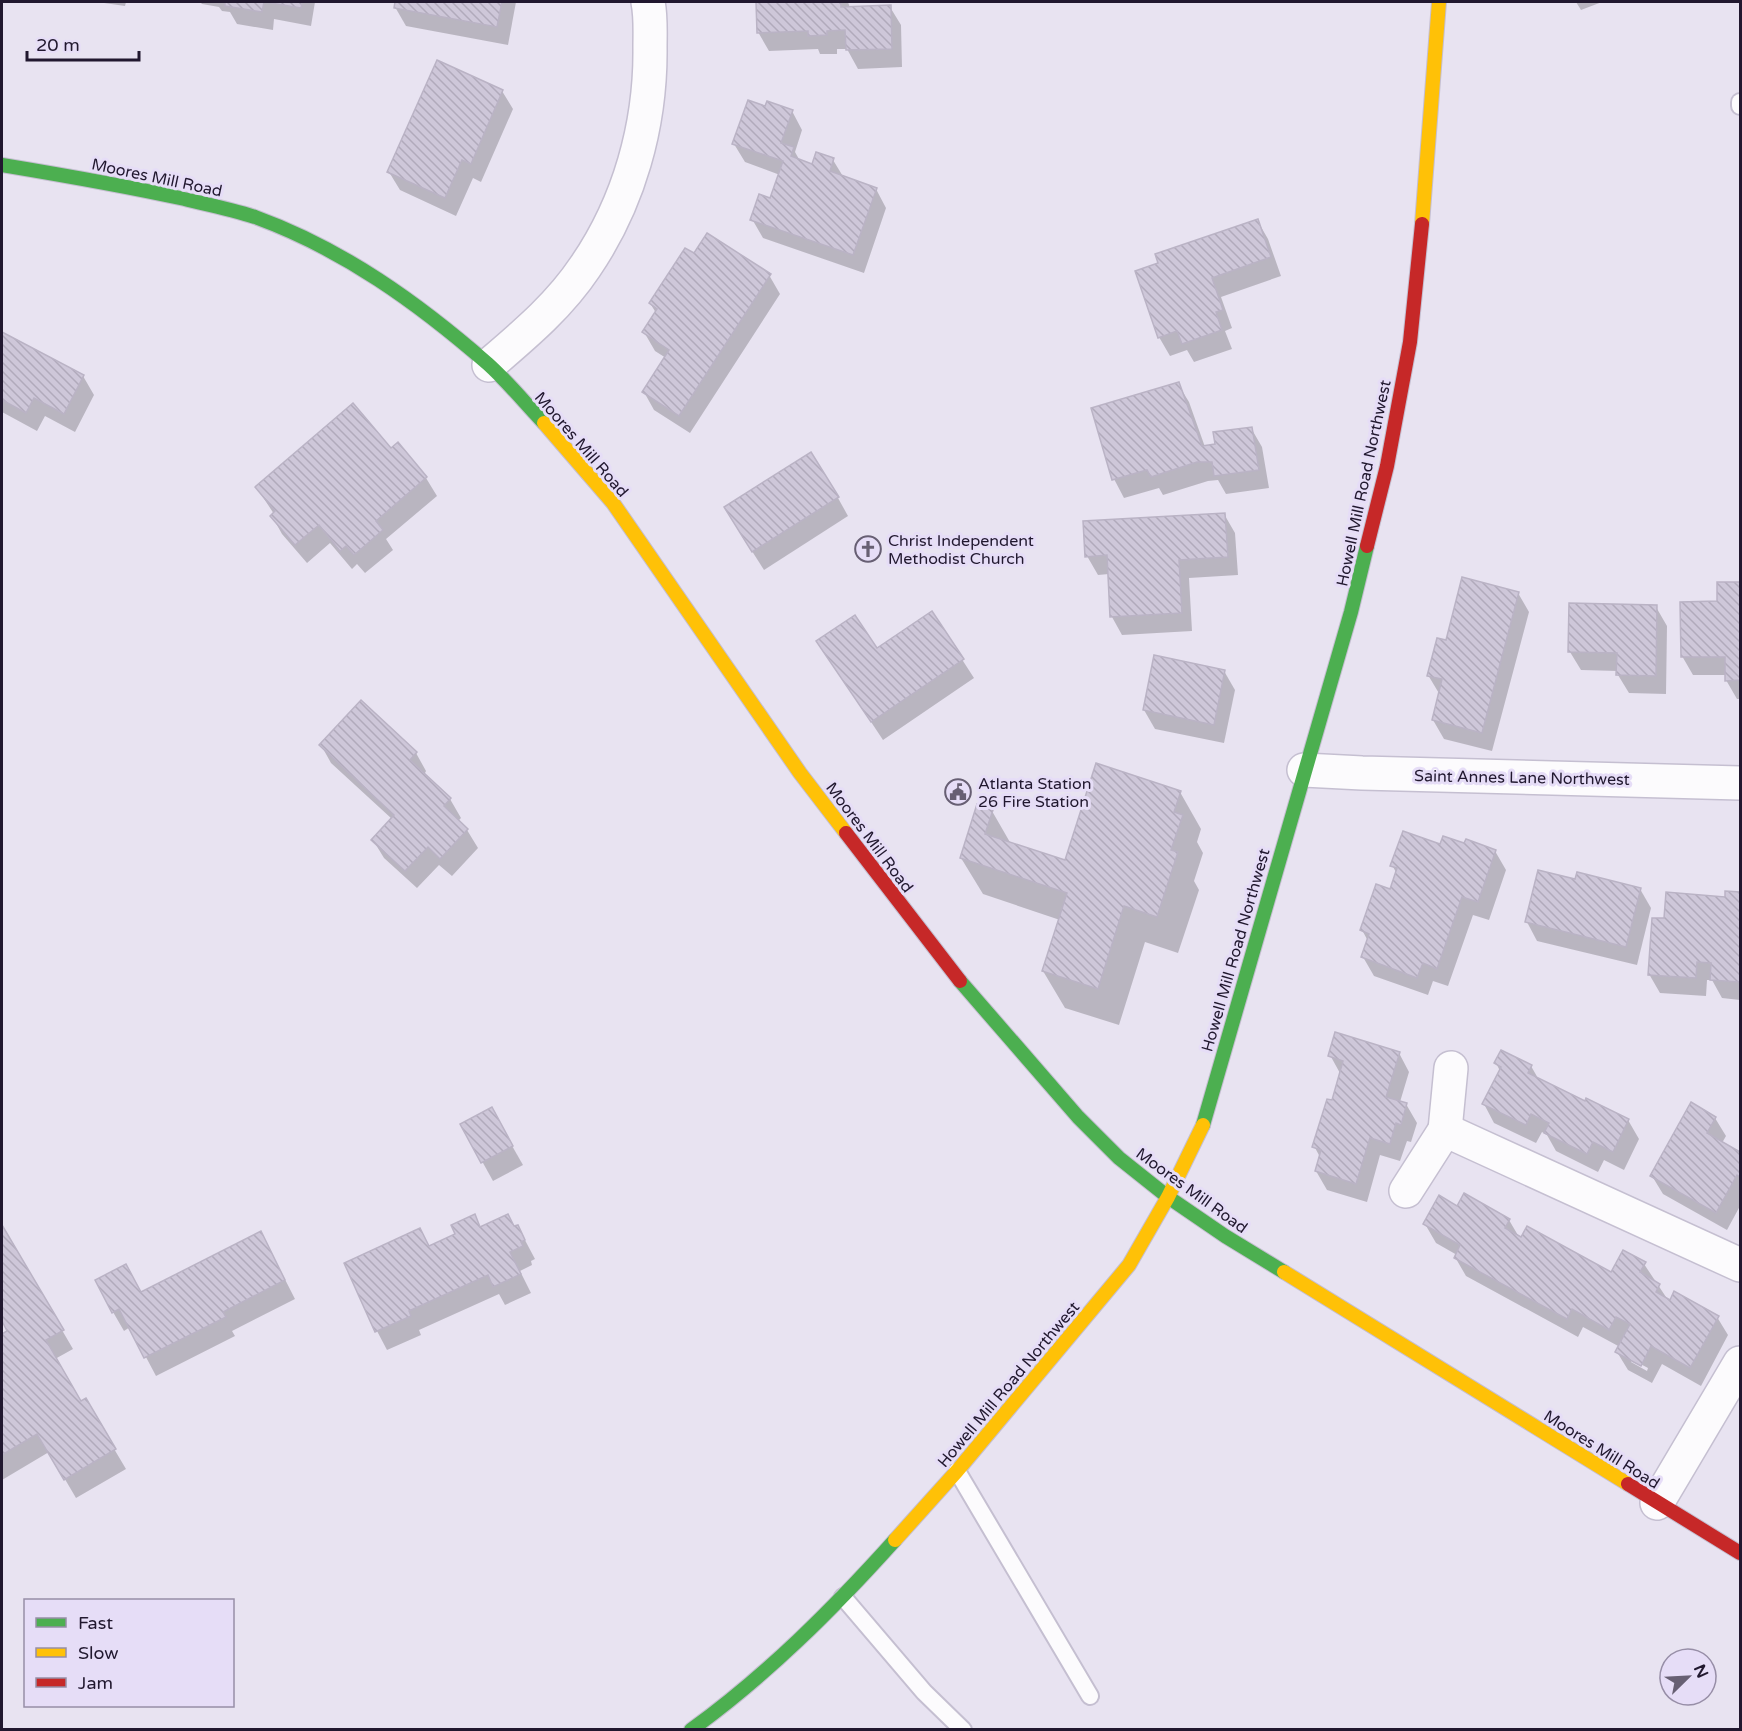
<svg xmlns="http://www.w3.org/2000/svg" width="1742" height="1731" font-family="'Varela Round',sans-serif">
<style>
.shadow{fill:#0003;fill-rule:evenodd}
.building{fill:url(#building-back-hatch);stroke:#bab3c5;stroke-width:1.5}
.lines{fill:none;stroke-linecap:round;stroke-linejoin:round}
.lane-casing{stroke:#c5bfd1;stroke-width:20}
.street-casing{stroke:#c5bfd1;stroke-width:36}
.fast-casing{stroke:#c5bfd1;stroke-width:16}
.slow-casing{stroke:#c5bfd1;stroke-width:16}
.jam-casing{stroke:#c5bfd1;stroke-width:16}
.lane{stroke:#fcfbfd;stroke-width:16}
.street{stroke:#fcfbfd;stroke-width:33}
.fast{stroke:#4caf50;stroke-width:14}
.slow{stroke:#ffc107;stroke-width:14}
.jam{stroke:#c62828;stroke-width:14}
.labels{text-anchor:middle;stroke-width:6;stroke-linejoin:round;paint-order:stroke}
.street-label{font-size:16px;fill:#21182f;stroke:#e6ddf7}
.poi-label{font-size:16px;fill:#21182f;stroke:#e6ddf7;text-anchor:start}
</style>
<defs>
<pattern id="building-back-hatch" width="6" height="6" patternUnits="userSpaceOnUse" patternTransform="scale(1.5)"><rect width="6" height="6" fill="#cec7d9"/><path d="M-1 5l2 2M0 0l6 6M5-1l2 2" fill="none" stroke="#b1aabb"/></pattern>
</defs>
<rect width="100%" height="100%" fill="#e8e3f1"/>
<g class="shadow">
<polygon points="97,2 126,2 125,6"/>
<polygon points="200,2 315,2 311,26 274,19 273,30 237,24 230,12 222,11 219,7 202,4"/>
<polygon points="396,2 516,2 508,45 406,26 395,7"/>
<polygon points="757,2 848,2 850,8 890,7 901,25 902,67 858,69 847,49 837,49 837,54 820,54 818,49 769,51 758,32"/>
<polygon points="1576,2 1602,2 1581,10"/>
<polygon points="502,91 513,109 481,182 473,178 456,216 400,190 389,172"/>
<polygon points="766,108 792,111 802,130 795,152 800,161 813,166 833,160 844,178 876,189 886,208 864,273 763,238 752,219 771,200 780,175 745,162 734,144"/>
<polygon points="1257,220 1268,239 1281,276 1221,297 1232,328 1225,331 1232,349 1194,362 1187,350 1170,356 1159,337"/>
<polygon points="695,255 769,275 780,294 690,433 654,410 644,392 666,358 655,351 644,332 656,313 650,303"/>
<polygon points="2,333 83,376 94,395 75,432 45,416 37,431 2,412"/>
<polygon points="1178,384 1189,402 1205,447 1217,445 1251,428 1262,447 1269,488 1226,494 1218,480 1208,481 1163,495 1159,488 1124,498 1114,479"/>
<polygon points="391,450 426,478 437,496 386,539 393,550 365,573 357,564 352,569 330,543 307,563 282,534 272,516 274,514 257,488"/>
<polygon points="838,498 848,516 764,570 736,526"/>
<polygon points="1224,514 1235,533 1238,575 1189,578 1192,631 1122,635 1112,617 1109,574 1098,575 1087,556"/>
<polygon points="1718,583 1740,583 1740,699 1737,699 1726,680 1726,675 1693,675 1682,656 1718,603"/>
<polygon points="1518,593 1529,612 1492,751 1444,739 1433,720 1440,695 1428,675 1447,642"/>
<polygon points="1656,607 1667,626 1666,694 1629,693 1618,675 1618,671 1581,670 1570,652"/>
<polygon points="932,613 974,678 883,740 818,642 877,650"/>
<polygon points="1224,671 1235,690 1224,743 1155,729 1144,710"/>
<polygon points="321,745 416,753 426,771 424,775 450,799 461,818 458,821 467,830 478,848 452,876 439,865 417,888 384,858 373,840 392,819 331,763"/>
<polygon points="1180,792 1201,829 1197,842 1203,853 1194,881 1199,890 1178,953 1145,942 1119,1025 1065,1008 1043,971 1060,920 983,894 961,858 992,811 1011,844 1066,861"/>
<polygon points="1441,846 1495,851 1506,870 1489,920 1473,915 1448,986 1433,981 1428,995 1374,976 1363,957 1368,941 1362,930 1391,890 1397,874 1392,865"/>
<polygon points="1640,889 1651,908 1637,965 1537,941 1527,922"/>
<polygon points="1726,892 1740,893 1740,1000 1722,998 1712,980 1707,980 1706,996 1660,993 1649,974 1726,898"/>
<polygon points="1399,1053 1409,1072 1400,1102 1406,1104 1417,1123 1411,1142 1407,1141 1400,1161 1380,1155 1367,1202 1327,1190 1316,1171 1320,1157 1314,1146 1333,1102 1341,1075 1330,1055"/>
<polygon points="1496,1063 1531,1066 1539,1080 1585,1103 1628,1120 1639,1139 1624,1170 1604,1160 1598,1172 1556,1151 1547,1135 1542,1132 1536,1143 1494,1123 1484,1104 1500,1071"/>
<polygon points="491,1109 523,1165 493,1181 462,1125"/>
<polygon points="1715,1118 1726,1136 1722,1143 1740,1154 1740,1206 1727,1230 1663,1194 1652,1176"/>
<path d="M1458,1208L1509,1220L1519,1237L1611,1274L1644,1264L1668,1300L1717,1317L1728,1335L1701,1386L1662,1364L1652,1383L1628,1370L1617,1352L1620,1347L1583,1327L1578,1337L1466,1276L1455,1257L1457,1255L1436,1243L1425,1224ZM1631,1359L1648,1368L1647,1371L1631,1362Z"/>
<polygon points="474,1216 481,1228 518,1227 535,1259 531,1261 532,1265 520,1271 531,1293 505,1305 499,1294 419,1330 421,1335 387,1350 377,1331 420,1230 430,1247 457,1235"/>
<polygon points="2,1227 73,1349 55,1359 80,1403 85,1400 126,1469 76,1498 49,1452 2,1480 2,1336 9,1332 2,1319"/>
<polygon points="271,1252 295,1299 232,1331 235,1336 156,1376 130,1327 124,1331 113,1312 141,1294"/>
</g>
<g class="building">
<polygon points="225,2 264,2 262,12 225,6"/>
<polygon points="265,2 302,2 301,8"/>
<polygon points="395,2 502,2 497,27 394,8"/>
<polygon points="756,2 841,2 841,7 891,5 892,49 846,50 845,30 827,31 827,35 808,36 808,31 757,33"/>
<polygon points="437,60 503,90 471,164 462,160 445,198 387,172"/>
<polygon points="748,100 765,106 767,101 793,110 781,143 794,147 791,156 812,164 816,152 834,158 830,171 877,188 853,255 750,220 759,194 770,198 783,161 732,144"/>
<polygon points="1258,219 1271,257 1212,278 1223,310 1216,312 1222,330 1182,344 1177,331 1158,338 1135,271 1158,263 1155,254"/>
<polygon points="707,233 771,274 679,416 642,392 669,350 642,332 657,309 649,303 685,248 694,253"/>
<polygon points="2,332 84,375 64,414 34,398 26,413 2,400"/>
<polygon points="1179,382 1202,446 1215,444 1213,432 1252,427 1259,470 1214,476 1212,462 1197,462 1151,477 1147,470 1112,480 1091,408"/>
<polygon points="353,403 391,448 398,442 427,477 376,521 383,530 354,555 346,546 340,551 319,525 295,545 270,516 275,511 255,487"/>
<polygon points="811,452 839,497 752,552 724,507"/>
<polygon points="1225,513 1228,557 1179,560 1182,613 1110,617 1107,555 1085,557 1083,521"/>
<polygon points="1462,577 1519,592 1482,733 1432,720 1442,679 1427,676 1437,638 1446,640"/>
<polygon points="1717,582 1740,582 1740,680 1725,681 1725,657 1681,657 1680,602 1717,601"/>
<polygon points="1569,603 1657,605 1656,676 1616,675 1617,653 1568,652"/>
<polygon points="932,611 964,659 871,722 816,641 855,615 877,648"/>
<polygon points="1154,655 1225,670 1214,725 1143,710"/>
<polygon points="361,700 417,752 410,760 451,798 444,806 468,829 440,859 428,847 405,871 371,840 394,815 319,745"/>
<polygon points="1096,763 1181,791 1174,812 1183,815 1171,850 1178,852 1157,917 1124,906 1098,989 1042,971 1067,893 960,858 977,804 993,810 985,834 1065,860"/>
<polygon points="1403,831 1440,844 1443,836 1464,843 1466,839 1496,850 1478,902 1462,897 1437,969 1423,963 1417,978 1361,957 1369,934 1360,930 1376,884 1390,889 1397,868 1390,866"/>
<polygon points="1538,870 1575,879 1577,872 1641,888 1626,947 1525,922"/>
<polygon points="1725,891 1740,892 1740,982 1710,980 1711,963 1697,962 1696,978 1648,975 1652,918 1664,918 1666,892 1725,897"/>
<polygon points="1335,1032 1400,1052 1386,1097 1407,1103 1401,1125 1396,1123 1390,1144 1370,1138 1356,1184 1315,1171 1321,1150 1312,1147 1327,1099 1332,1100 1343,1061 1328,1056"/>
<polygon points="1501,1050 1532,1065 1528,1073 1585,1101 1586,1098 1629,1119 1613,1152 1593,1142 1587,1154 1544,1133 1549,1123 1531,1114 1526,1125 1482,1104 1501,1067 1494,1063"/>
<polygon points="1691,1102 1716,1117 1707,1133 1740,1152 1740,1177 1737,1175 1716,1213 1650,1176"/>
<polygon points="492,1107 513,1146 481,1163 460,1124"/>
<polygon points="1464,1193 1510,1219 1505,1228 1521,1237 1527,1226 1611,1272 1623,1250 1646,1262 1640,1272 1660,1284 1656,1292 1670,1300 1674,1291 1719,1316 1690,1368 1651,1346 1641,1366 1615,1352 1630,1324 1616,1317 1609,1330 1572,1309 1567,1319 1454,1258 1460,1245 1423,1224 1439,1195 1457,1206"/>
<polygon points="475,1214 480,1227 508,1214 514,1226 518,1225 525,1240 521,1242 523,1246 510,1252 521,1274 493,1287 488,1275 409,1311 411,1316 375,1332 344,1263 420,1228 429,1246 455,1234 451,1225"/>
<polygon points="2,1225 64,1330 46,1340 81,1401 86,1398 116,1449 64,1480 37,1434 2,1455 2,1334 7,1331 2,1321"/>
<polygon points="261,1231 285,1280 223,1312 226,1317 144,1358 119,1309 112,1313 95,1280 126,1264 141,1292"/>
</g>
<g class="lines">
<g class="lane-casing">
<g id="lane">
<polyline points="1740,102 1740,106"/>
<polyline points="957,1471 1090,1696"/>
<polyline points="843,1597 924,1692 963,1730"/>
</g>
</g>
<g class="street-casing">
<g id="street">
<path d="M489,365C524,335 559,306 585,267C629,203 651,125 650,47C650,32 651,17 648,2"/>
<polyline points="1304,770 1362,773 1740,783"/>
<polyline points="1445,1130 1451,1068"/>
<polyline points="1406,1191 1445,1130 1740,1265"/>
<polyline points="1657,1503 1740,1363"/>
</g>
</g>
<g class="fast-casing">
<g id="fast">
<path d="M2,165C62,175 121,185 180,198C205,204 231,209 255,217C343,249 418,303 488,364C508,382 525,403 544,423"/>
<polyline points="960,981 1078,1117 1119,1158 1168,1197 1225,1236 1284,1272"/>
<polyline points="1203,1125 1351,612 1367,546"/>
<path d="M691,1730C767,1675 833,1609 895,1540"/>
</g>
</g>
<g class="slow-casing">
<g id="slow">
<polyline points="1422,224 1439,2"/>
<polyline points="544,423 613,503 800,773 846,833"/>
<polyline points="1284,1272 1628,1484"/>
<polyline points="895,1540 957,1471 1129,1265 1168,1197 1203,1125"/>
</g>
</g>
<g class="jam-casing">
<g id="jam">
<polyline points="1367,546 1387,466 1410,342 1422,224"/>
<polyline points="846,833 960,981"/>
<polyline points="1628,1484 1740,1553"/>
</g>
</g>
<use href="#lane" class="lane"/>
<use href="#street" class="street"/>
<use href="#fast" class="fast"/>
<use href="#slow" class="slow"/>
<use href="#jam" class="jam"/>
</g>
<defs>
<g id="church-ring" transform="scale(1.35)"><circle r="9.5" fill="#e6ddf7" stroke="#675f73" stroke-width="1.5"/><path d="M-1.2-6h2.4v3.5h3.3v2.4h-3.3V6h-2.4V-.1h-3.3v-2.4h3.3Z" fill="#675f73"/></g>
<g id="civic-ring" transform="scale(1.35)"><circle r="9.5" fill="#e6ddf7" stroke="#675f73" stroke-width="1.5"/><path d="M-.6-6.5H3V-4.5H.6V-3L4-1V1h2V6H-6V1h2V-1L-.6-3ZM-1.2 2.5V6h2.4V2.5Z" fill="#675f73"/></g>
</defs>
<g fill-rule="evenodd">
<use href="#church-ring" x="868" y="549"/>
<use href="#civic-ring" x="958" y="792"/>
</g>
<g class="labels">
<g class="street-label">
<text transform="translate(157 177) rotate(12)" y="6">Moores Mill Road</text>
<text transform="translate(582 444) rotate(49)" y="6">Moores Mill Road</text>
<text transform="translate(1363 483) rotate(-78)" y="6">Howell Mill Road Northwest</text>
<text transform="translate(1522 777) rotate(1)" y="6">Saint Annes Lane Northwest</text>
<text transform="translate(870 837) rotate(53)" y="6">Moores Mill Road</text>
<text transform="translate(1235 950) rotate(-74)" y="6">Howell Mill Road Northwest</text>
<text transform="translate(1192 1190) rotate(36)" y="6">Moores Mill Road</text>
<text transform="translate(1008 1384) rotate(-50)" y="6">Howell Mill Road Northwest</text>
<text transform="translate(1602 1449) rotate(32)" y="6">Moores Mill Road</text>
</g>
<g class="poi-label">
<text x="888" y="546">Christ Independent<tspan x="888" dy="18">Methodist Church</tspan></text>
<text x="978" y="789">Atlanta Station<tspan x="978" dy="18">26 Fire Station</tspan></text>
</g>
</g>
<rect width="1742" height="1731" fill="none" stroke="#21182f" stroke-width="6"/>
<rect x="24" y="1599" width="210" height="108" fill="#e6ddf7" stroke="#978ea7" stroke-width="1.5"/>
<rect x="36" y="1618" width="30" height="9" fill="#4caf50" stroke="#978ea7" stroke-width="1.5"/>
<text x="78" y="1629" font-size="18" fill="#21182f">Fast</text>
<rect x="36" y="1648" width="30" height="9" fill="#ffc107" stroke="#978ea7" stroke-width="1.5"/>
<text x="78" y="1659" font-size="18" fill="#21182f">Slow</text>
<rect x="36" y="1678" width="30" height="9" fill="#c62828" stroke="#978ea7" stroke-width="1.5"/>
<text x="78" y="1689" font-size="18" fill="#21182f">Jam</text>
<g transform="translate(1688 1677) rotate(66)"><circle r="28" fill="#e6ddf7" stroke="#978ea7" stroke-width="1.5"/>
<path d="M0-4.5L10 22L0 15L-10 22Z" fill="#675f73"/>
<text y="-9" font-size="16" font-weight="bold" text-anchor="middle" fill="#21182f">N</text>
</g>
<path d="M27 51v9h112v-9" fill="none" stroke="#21182f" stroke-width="3"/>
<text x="36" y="51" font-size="18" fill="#21182f" stroke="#e6ddf7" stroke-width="4.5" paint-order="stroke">20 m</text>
</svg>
